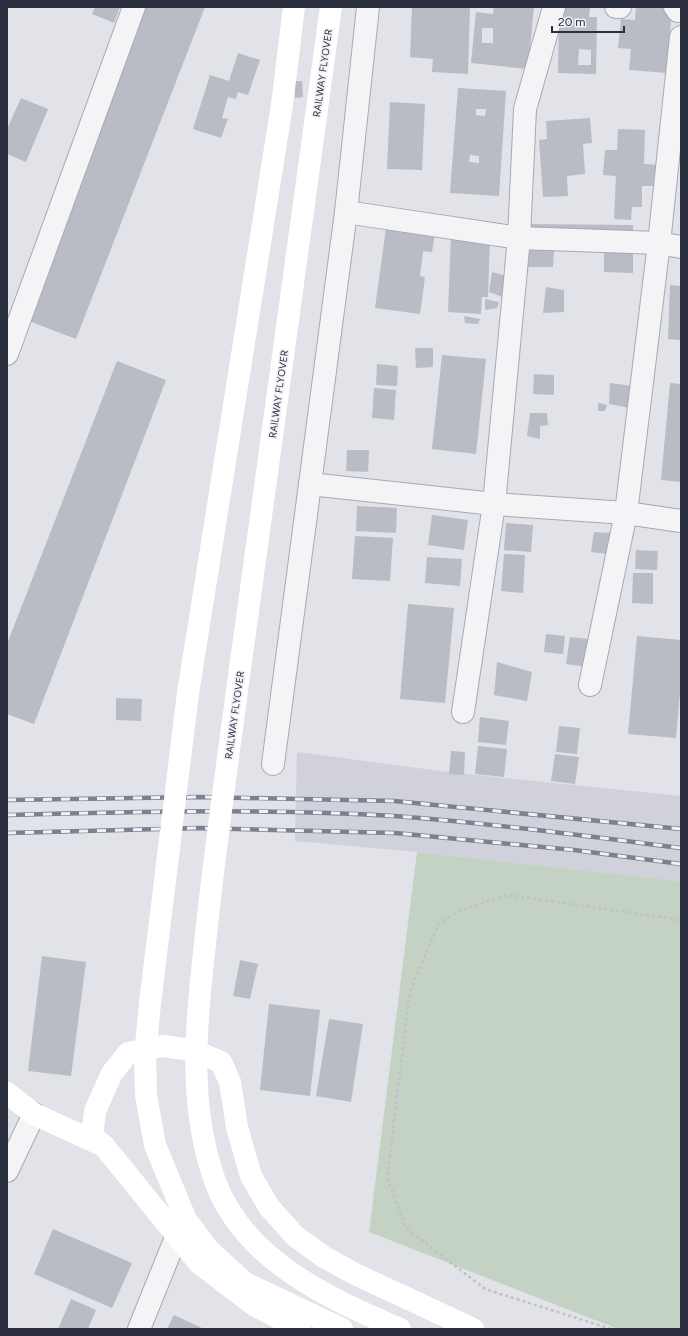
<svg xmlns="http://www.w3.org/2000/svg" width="688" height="1336" font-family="Figtree,sans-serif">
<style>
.built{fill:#d0d1da}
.pitch{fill:#c4d2c3}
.building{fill:#b9bbc5;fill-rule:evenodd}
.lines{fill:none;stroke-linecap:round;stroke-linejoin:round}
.street-casing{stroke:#a7a9b3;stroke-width:24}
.path{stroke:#c0c1c7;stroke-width:2.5;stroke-dasharray:3 3;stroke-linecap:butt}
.street{stroke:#f4f4f7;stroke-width:22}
.secondary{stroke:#fff;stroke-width:22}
.rail-casing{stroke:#7c8091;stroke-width:4.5}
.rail{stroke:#f1f2f6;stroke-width:3;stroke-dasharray:9;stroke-linecap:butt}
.secondary-bridge{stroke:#fff;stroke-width:22}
.labels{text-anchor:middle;stroke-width:3.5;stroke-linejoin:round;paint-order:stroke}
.street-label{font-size:10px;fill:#2b2e3f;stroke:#f1f2f6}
</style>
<rect width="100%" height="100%" fill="#e1e3e9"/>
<polygon class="built" points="297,752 448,772 681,796 681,881 417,852 295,841"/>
<polygon class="pitch" points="417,852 681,881 681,1329 618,1329 369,1232"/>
<g class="building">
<polygon points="95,7 120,7 114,23 92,14"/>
<polygon points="142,7 205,7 76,339 21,318"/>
<polygon points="412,7 470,7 468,74 432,72 433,59 410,57"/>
<path d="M494,7H534L528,69L471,63L476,12L493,14ZM482,28H493V43H482Z"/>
<path d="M563,7H590L589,17H597L596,74L558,73L559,14ZM579,49L591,50V65H578Z"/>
<polygon points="636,7 672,7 667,73 629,70 631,49 618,48 621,19 635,20"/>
<polygon points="238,53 260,60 248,95 238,92 236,99 228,97 222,118 228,119 221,138 193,129 210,75 229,81"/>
<polygon points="294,81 302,81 303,97 295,98"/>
<path d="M458,88L506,91L499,196L450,193ZM476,109H486L485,116L476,115ZM470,155L479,156V163L469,162Z"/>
<polygon points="21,98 48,109 26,162 7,154 7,129"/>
<polygon points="390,102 425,104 422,170 387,169"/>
<polygon points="590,118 592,143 583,144 585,174 567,176 568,196 543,197 539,140 547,139 546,121"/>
<polygon points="618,129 645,130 644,164 659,165 658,186 642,186 642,207 632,207 631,220 614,219 616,176 603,175 605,150 617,150"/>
<polygon points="387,221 436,227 432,252 423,251 420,276 425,277 420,314 375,308"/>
<polygon points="524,224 633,225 633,273 604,272 604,251 554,250 553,267 523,267"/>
<polygon points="451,235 490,237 488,297 482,297 481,314 448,312"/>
<polygon points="492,272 510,277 508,299 489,292"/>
<polygon points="670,285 681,286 681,340 668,339"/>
<polygon points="546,287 564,290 564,312 543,313"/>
<polygon points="485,299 499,302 497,308 485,310"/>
<polygon points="464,316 480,319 478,324 465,323"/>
<polygon points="415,348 433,348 433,367 416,368"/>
<polygon points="442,355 486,359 476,454 432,449"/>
<polygon points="117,361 166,380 34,724 7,714 7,644"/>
<polygon points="377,364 398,366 397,386 376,385"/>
<polygon points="534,374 554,375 554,395 533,394"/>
<polygon points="610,383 633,386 630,408 609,404"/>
<polygon points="670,383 681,384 681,482 661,480"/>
<polygon points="374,388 396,390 394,420 372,418"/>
<polygon points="598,403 607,405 605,411 598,411"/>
<polygon points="530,413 547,413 548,425 540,426 540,439 527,436"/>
<polygon points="347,450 369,450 368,472 346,471"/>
<polygon points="357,506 397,508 396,533 356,531"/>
<polygon points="432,515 468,520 464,550 428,545"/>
<polygon points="506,523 533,525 531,552 504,550"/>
<polygon points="594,532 613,533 608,554 591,552"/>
<polygon points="355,536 393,538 390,581 352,579"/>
<polygon points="636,550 658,551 657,570 635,569"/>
<polygon points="504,554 525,555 523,593 501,591"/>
<polygon points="427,557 462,559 460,586 425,583"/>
<polygon points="633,573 653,573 653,604 632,603"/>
<polygon points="408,604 454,608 445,703 400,699"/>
<polygon points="546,634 565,636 563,654 544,652"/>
<polygon points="637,636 681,640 681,680 676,738 628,734"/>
<polygon points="570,637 597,640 593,668 566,664"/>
<polygon points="497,662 532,672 527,701 494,695"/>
<polygon points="116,698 142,699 141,721 116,720"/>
<polygon points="480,717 509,721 506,745 478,742"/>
<polygon points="559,726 580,728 577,754 556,752"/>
<polygon points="478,746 507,749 504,777 475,774"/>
<polygon points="451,751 465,752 464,775 449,774"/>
<polygon points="555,754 579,757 575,784 551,781"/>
<polygon points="42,956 86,962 71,1076 28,1071"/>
<polygon points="240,960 258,964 250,999 233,996"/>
<polygon points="269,1004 320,1010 310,1096 260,1090"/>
<polygon points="329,1019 363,1024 351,1102 316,1096"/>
<polygon points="53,1229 132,1263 112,1308 34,1274"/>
<polygon points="71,1299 96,1310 88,1329 58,1329"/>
<polygon points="174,1315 204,1329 167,1329"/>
</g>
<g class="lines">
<g class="street-casing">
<g id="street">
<polyline points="616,7 620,7"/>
<polyline points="675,7 678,11 680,7"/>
<polyline points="346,212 519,238 659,243 681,247"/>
<polyline points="7,354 134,7"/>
<polyline points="310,484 494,504 626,513 681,521"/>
<polyline points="590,685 626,513 659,243 681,37"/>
<polyline points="463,712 494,504 519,238 525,109 554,7"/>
<polyline points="273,764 346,212 368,7"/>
<polyline points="7,1171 34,1114"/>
<polyline points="139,1329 177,1235"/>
</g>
</g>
<polyline class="path" points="611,1329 485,1289 406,1228 387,1177 410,991 439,923 461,910 508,895 675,919 681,923"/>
<use href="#street" class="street"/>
<g class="secondary">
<polyline points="7,1093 34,1114 104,1146 199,1263 254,1305 300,1329"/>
<polyline points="104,1146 92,1136 95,1111 112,1073 128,1053 162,1046 193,1050 221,1062 230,1082 237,1127 251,1176 269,1207 295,1236 324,1257 355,1274 473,1329"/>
</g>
<g class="rail-casing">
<g id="rail">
<polyline points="7,800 200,797 394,801 681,829"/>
<path d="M7,815C136,812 265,808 394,816C490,823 586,836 681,848"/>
<polyline points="7,833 199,828 395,833 574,850 681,864"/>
</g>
</g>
<use href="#rail" class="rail"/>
<g class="secondary-bridge">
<polyline points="294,7 282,105 188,693 150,1003 145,1056 146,1095 155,1145 186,1220 209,1250 245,1283 342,1329"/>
<path d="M331,7C300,230 270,453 239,676C228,759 216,842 207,925C198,1011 185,1097 215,1181C243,1259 329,1299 400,1329"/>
</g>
</g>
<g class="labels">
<g class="street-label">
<text transform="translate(322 73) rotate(-82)" y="4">RAILWAY FLYOVER</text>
<text transform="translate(278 394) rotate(-82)" y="4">RAILWAY FLYOVER</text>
<text transform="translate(234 715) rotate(-82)" y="4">RAILWAY FLYOVER</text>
</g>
</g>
<rect width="688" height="1336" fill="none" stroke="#2b2e3f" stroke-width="16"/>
<path d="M552 26v6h72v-6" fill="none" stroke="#2b2e3f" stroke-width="2"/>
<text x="558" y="26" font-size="12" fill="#2b2e3f" stroke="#f1f2f6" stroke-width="3" paint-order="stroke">20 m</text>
</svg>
